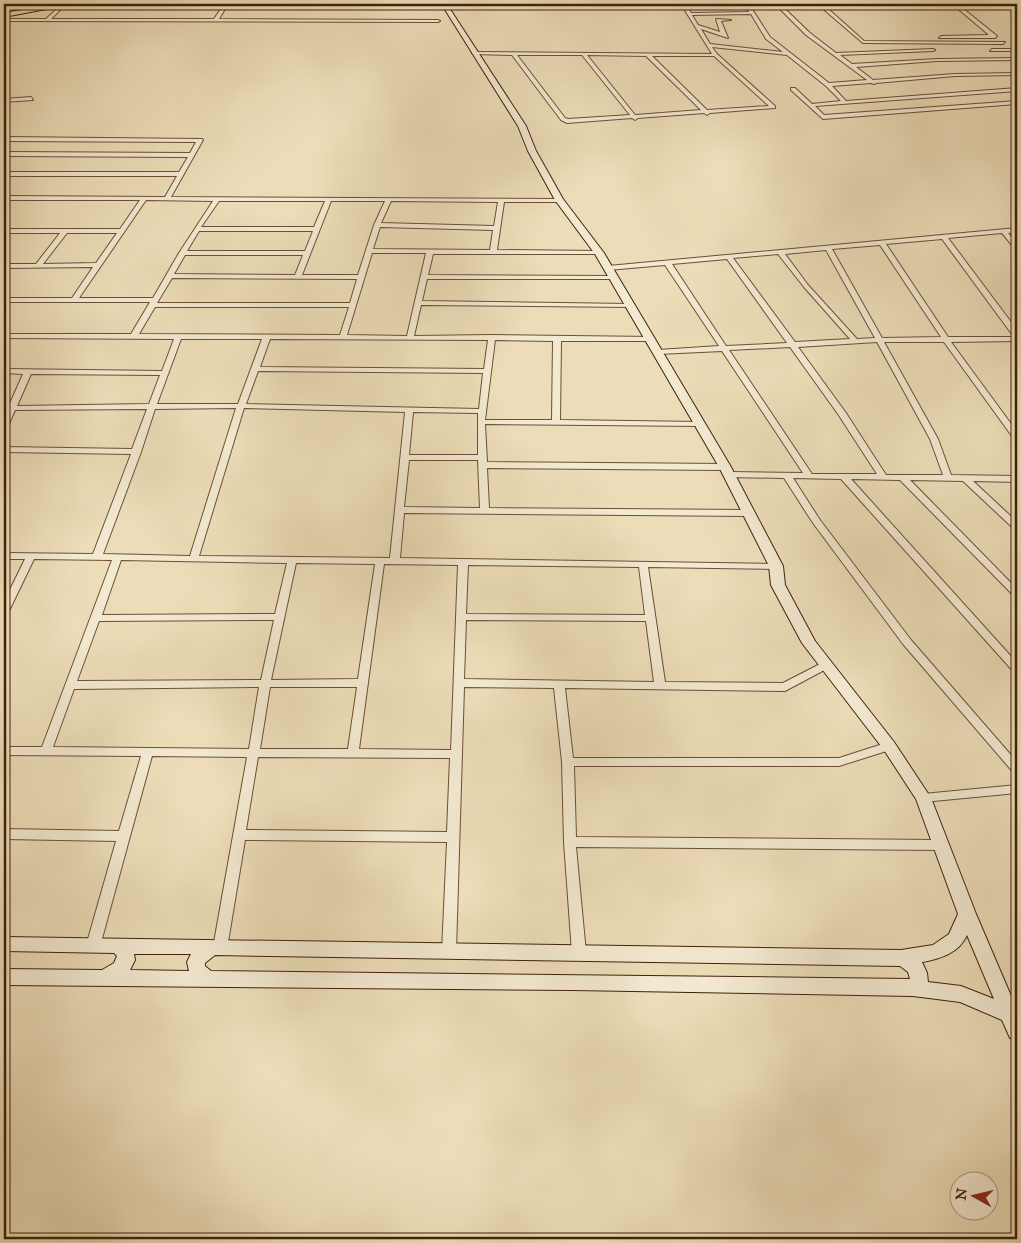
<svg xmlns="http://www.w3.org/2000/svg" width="1021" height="1243" font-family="'IM FELL Great Primer',serif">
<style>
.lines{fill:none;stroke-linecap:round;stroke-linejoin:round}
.street-casing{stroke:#6b4f36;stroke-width:2}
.secondary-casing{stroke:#40200a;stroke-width:2}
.highway-casing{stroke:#40200a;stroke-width:2}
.street{fill:#f3e9d1;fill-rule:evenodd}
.secondary{fill:#f3e9d1;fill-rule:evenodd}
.highway{fill:#ecddb8;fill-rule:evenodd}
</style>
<rect width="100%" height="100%" fill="#ecddb8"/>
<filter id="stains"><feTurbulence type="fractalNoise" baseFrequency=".004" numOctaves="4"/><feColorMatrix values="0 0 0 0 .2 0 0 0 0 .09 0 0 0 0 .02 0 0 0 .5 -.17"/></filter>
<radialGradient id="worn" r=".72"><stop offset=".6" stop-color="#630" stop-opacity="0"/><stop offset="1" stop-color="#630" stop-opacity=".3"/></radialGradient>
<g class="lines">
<g class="street-casing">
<g id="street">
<polygon points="224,4 228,4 219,19 438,20 440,21 438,22 4,21 4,19 46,19 60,6 62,8 51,19 214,19"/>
<path d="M681,4L1017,5V7H961L997,36L995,38H939L941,36L989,35L956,7H826L864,41L1005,42L1003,44L863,43L821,7H783L810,33L836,53L933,49L935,50L933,51L840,55L852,64L937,59L1017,58V60L937,61L856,67L873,80L955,74L1017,73V75L955,76L876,83L874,84L871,83L832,86L846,101L1017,88V91L815,106L824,115L1017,101V104L823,119L791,90V88H795L812,104L841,101L826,86L787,55L712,47L717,54L775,106V108L710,113L707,115L704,113L638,118L635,120L632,118L567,123L561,120L512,55L474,54L472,53L474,52L712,54ZM687,6H746L749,12L691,13ZM750,6L778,7L806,35L867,80L829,83L770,37ZM751,14L766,39L783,52L710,44L701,29L728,38L721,21L731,20L716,19L720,32L698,25L692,15ZM517,55H582L630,115L568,119L565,118ZM587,55L646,56L701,110L635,115ZM652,56H714L769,106L707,110Z"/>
<polygon points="992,49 1012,49 1014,50 1012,51 990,51"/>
<polygon points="31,97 33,100 4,102 4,99"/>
<path d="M4,137L202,139L203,140L171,197L561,199L562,200L559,202H504L497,250L599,251L601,252V254H433L428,275L614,276L617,278L616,279H427L422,301L630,304L632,305V307L421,305L414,336L492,335L653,337L654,339L650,341H561L560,420L700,422L704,424L700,426L485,424L487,462L725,464L729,467L725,470L487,468L489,508L749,510L753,513L749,516L404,513L400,558L779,564L781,566L779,568L776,569L648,567L665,682L783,683L822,663H830L831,665L830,667L785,691L565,688L573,758H839L889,742L893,743L895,746L893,749L839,766H574L576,837L940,840L944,842L946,845L944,848L940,850L576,847L586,953L584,957L579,959L574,957L572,953L564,842L562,762L554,688L464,687L456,951L454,955L449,956L444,955L442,951L447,842L245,840L227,948L225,952L220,953L215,952L213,948L247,757L152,756L100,946L98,950L93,951L88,950L86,946L116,841L4,839V829L119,831L141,756L4,755V747H42L112,560L34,559L9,611L4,614V602L25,559H4V553L93,554L131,454L4,452V447L132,449L147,409L15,410L8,426L4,428V417L23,374L4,373V369L162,371L174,339L4,338V334H131L150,302H4V298H72L93,267L4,268V264H36L60,233H4V229H120L140,200H4V196L165,197L177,176H4V172H179L188,157L4,156V152L190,153L196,142L4,141ZM146,200L213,201L179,253L153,298H79ZM219,201H325L314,227H201ZM331,201H385L374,225L358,275H302ZM391,201L498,202L494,226L381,223ZM380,227L493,230L490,250L373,249ZM199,231H313L305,251H187ZM67,233H117L96,263L43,264ZM372,253H426L407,336L347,335ZM185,255H303L295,275L174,274ZM172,278L357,279L350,303H157ZM155,307H349L340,335L139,334ZM181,339H262L238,404H157ZM270,339L488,340L484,369L260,367ZM495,340L553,341L552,420H485ZM258,371L483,373L479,409L246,404ZM31,374L160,375L149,404L17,406ZM236,408L190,556L103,554L141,452L155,409ZM244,408L405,412L390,558L199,556ZM413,412L478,413V455H409ZM409,460H478L480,508L404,507ZM121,560L287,563L275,614L102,615ZM296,563L375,564L358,679L271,680ZM384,564L458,565L451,750L359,749ZM468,565L639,567L645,615L466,614ZM274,620L261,680L77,681L99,621ZM466,620L646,621L654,682L464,679ZM259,687L249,749L53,747L74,689ZM270,687H357L348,749H260ZM258,757L450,758L447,832L246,830Z"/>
<path d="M1017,228V232L1008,233L1017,244V250L1015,249L1002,233L948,238L1017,330V341L951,342L1017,432V439H1014L944,342H884L938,439L951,475L1017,476V482L973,481L1017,522V530L1014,529L963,481L910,480L1017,589V597L1014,596L900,480L851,479L1017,663V672L1013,671L841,479L793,478L820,520L911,640L1017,762V773L1013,772L903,644L813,523L784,478L727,477L726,475L727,473L730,472L803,473L722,351L658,354L654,352L658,350L719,346L665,265L608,270L605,268L608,266ZM942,239L1014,337H1015H948L886,244ZM880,245L941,337L882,338L832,249ZM826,250L875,338L857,339L808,285L785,254ZM778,254L804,287L850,339L795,342L733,258ZM727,259L787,343L726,346L672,264ZM877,342L930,439L943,475H886L846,413L798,347ZM790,347L838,414L877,474H812L729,350Z"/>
<polygon points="1017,785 1017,793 923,802 919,801 917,798 919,795 923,794"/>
</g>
</g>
<g class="secondary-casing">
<path id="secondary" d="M437,4L448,6L526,126L536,151L563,199L604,253L731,467L783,566L785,585L815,641L894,742L931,798L976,914L1017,1010V1040L1010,1038L1002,1020L960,1002L913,996L573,990L4,985V969L102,970L114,963L117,956L114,953L4,951V937L901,950L933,945L949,934L958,914L916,799L884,750L802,643L771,585L769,566L719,467L595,254L555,200L528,151L518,126L444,8ZM967,935L994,999L961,986L928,982L927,973L922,962C940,959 959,953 967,935ZM134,954H191L187,962L189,971L130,970L135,960ZM215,955L900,966L908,972L910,979L211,971L205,966V963Z"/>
</g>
<g class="highway-casing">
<polygon id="highway" points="57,4 73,4 4,17 4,13"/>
</g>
<use href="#street" class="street"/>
<use href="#secondary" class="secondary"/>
<use href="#highway" class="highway"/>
</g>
<rect width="1021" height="1243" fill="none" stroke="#ecddb8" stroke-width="20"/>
<rect x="5" y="5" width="1011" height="1233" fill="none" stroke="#40200a" stroke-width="2.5"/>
<rect x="10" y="10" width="1001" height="1223" fill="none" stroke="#40200a"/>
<g transform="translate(974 1196) rotate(278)"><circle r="24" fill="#f3e9d1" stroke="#ab9981"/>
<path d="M0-4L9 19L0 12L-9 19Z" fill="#8f2418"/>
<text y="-8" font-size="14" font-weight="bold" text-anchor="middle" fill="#40200a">N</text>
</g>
<rect width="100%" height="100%" filter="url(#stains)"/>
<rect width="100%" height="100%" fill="url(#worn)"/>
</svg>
